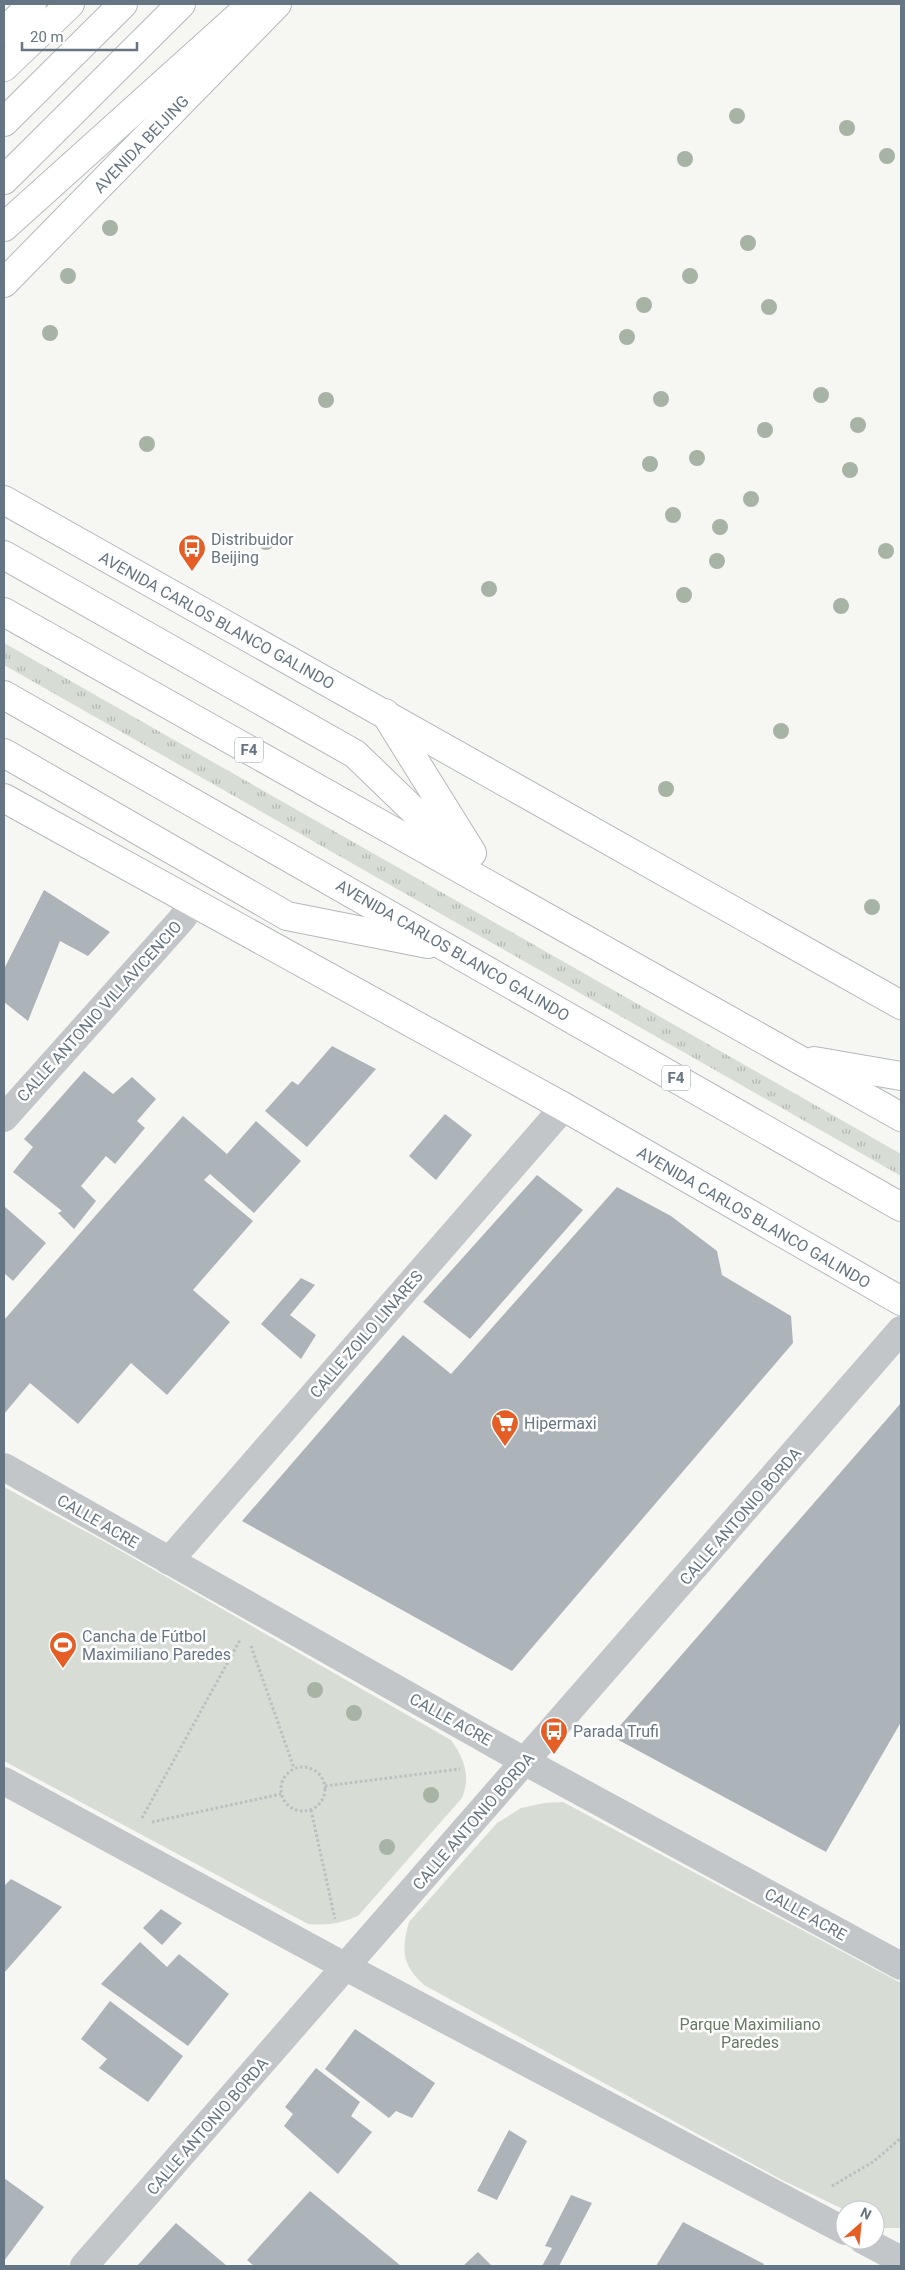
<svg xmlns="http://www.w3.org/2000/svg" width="905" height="2270" font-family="Roboto,sans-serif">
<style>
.grass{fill:url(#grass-tufts)}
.park{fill:#d7ddd4}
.building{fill:#acb3b9}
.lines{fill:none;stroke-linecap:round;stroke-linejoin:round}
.secondary-casing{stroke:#b4b9be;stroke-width:30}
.primary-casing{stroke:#b5b9bd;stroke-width:30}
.highway-casing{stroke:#b5b8bb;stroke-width:30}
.path{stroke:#bcbec0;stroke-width:3;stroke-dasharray:2.5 2.5;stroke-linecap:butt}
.street{stroke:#c2c6c9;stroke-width:28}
.secondary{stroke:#fff;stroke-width:28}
.primary{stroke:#fff;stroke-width:28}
.highway{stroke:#fff;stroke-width:28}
.tree{fill:#a7b3a4}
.labels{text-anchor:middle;stroke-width:5;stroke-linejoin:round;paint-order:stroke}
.shield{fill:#fff;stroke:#939ea9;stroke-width:1}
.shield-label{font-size:15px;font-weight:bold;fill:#657584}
.street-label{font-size:16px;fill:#657584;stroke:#fff}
.poi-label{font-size:16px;fill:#657584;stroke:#fff;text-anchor:start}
.park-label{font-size:16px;fill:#677b64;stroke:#fff}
</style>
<defs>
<pattern id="grass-tufts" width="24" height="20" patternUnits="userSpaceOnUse" patternTransform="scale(1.25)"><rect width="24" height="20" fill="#d7ddd4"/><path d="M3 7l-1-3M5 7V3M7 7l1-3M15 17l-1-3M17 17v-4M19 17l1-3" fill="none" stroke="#b2b8b2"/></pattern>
</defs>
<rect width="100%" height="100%" fill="#f6f7f3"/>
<polygon class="grass" points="4,643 901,1154 901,1176 4,665"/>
<g class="park">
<path d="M4,1487L107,1543L451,1740C464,1758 471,1776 462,1798L358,1916C341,1923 327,1926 308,1924L4,1761Z"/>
<path d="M563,1802L901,1983V2228H883L875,2224V2210H845L782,2180L424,1985C402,1965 401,1950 409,1922L497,1823L521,1808L544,1803Z"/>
</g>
<g class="building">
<polygon points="44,890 110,932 88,956 60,941 28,1021 4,1002 4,969"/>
<polygon points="332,1046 376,1069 307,1147 265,1111 292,1081 298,1085"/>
<polygon points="84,1071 113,1094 132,1077 156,1099 137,1121 145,1128 115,1164 106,1156 81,1186 96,1201 74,1229 58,1213 62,1211 13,1172 33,1147 24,1139"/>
<polygon points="445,1114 472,1135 436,1180 409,1156"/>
<polygon points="183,1116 227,1154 256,1121 301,1161 254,1213 210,1174 204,1180 253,1221 193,1290 230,1322 167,1395 131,1363 78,1424 30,1383 4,1414 4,1320"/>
<polygon points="537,1175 583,1210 470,1339 423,1302"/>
<polygon points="617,1187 671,1216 717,1251 722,1275 791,1316 793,1343 512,1671 242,1521 403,1335 451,1374"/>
<polygon points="4,1206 46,1243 13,1281 4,1273"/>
<polygon points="301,1278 315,1285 290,1315 316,1335 301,1359 261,1324"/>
<polygon points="901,1403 901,1722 826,1852 611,1736"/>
<polygon points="11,1879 62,1907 4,1973 4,1886"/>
<polygon points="161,1909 182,1923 162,1945 143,1928"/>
<polygon points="140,1942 167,1967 179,1954 229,1994 188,2046 101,1984"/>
<polygon points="110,2001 183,2056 148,2102 99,2068 107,2059 81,2039"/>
<polygon points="355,2029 435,2083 412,2118 396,2111 389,2118 325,2069"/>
<polygon points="316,2068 360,2102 351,2116 372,2132 338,2174 284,2126 293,2114 285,2107"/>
<polygon points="509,2130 527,2141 497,2200 477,2191"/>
<polygon points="4,2178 44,2207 4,2261"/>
<polygon points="310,2191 401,2266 254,2266 247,2260"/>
<polygon points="571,2195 592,2203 559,2266 542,2266 552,2248 545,2246"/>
<polygon points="683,2222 764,2264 763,2266 656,2266"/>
<polygon points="176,2223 227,2266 137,2266"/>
<polygon points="478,2252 492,2266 463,2266"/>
</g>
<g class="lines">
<g class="secondary-casing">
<g id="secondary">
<polyline points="4,32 32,4"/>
<polyline points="4,283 277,4"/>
<polyline points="4,500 901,1005"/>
<polyline points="4,798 564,1107 901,1301"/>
</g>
</g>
<g class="primary-casing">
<g id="primary">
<polyline points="4,67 70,4"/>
<polyline points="4,122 123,4"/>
<polyline points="4,180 181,4"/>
<polyline points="4,227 252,4"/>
</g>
</g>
<g class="highway-casing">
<g id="highway">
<polyline points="4,555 355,754 466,861"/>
<polyline points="4,612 901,1117"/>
<polyline points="4,695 901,1207"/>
<polyline points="385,713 472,853"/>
<polyline points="4,753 287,916 428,944"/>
<polyline points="814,1061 901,1076"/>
</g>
</g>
<g class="path">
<polyline points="251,1646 294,1768"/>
<circle cx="303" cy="1789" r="22"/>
<polyline points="325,1786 460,1769"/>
<polyline points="311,1810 335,1919"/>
<polyline points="142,1818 240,1640"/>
<polyline points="152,1822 281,1794"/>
<polyline points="832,2186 873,2162 901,2138"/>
</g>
<g class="street">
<polyline points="4,1118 181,920 194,902"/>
<polyline points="4,1467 526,1762 901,1966"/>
<polyline points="169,1561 564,1107"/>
<polyline points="4,1781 346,1967 845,2231"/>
<polyline points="863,2240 901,2260"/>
<polyline points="84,2266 901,1330"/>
</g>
<use href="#secondary" class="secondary"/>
<use href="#primary" class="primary"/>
<use href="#highway" class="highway"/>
</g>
<g class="tree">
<circle cx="737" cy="116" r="8"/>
<circle cx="847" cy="128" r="8"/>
<circle cx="887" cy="156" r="8"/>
<circle cx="685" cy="159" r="8"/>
<circle cx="110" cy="228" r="8"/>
<circle cx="748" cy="243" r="8"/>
<circle cx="68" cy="276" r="8"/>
<circle cx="690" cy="276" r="8"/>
<circle cx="644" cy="305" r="8"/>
<circle cx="769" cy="307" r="8"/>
<circle cx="50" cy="333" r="8"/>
<circle cx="627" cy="337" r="8"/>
<circle cx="821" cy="395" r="8"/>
<circle cx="661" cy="399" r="8"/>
<circle cx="326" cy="400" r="8"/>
<circle cx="858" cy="425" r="8"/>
<circle cx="765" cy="430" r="8"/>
<circle cx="147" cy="444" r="8"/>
<circle cx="697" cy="458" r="8"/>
<circle cx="650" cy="464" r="8"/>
<circle cx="850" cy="470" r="8"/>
<circle cx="751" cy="499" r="8"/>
<circle cx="673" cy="515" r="8"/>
<circle cx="720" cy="527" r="8"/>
<circle cx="266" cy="542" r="8"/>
<circle cx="886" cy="551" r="8"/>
<circle cx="717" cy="561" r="8"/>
<circle cx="489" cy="589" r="8"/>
<circle cx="684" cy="595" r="8"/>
<circle cx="841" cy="606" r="8"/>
<circle cx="781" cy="731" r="8"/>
<circle cx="666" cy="789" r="8"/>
<circle cx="872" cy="907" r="8"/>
<circle cx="315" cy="1690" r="8"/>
<circle cx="354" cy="1713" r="8"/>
<circle cx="431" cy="1795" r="8"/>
<circle cx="387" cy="1847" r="8"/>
</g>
<defs>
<g id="bus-pin" transform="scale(1.4375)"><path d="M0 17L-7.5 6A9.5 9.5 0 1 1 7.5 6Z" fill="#e45e26" stroke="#fff"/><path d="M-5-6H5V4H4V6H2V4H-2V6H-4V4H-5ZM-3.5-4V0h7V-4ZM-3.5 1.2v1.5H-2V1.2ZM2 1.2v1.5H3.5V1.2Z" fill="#fff"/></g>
<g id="supermarket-pin" transform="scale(1.4375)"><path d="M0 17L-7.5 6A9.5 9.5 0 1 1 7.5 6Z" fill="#e45e26" stroke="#fff"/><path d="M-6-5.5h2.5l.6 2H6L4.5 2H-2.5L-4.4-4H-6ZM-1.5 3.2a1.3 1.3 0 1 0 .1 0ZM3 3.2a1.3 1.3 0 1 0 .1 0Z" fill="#fff"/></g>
<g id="stadium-pin" transform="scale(1.4375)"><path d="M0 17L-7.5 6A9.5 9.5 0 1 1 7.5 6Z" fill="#e45e26" stroke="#fff"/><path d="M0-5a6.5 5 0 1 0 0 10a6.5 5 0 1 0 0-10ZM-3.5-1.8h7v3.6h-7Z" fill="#fff"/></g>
</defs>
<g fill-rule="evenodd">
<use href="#bus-pin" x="192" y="548"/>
<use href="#supermarket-pin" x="505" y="1423"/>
<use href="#stadium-pin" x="63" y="1645"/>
<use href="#bus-pin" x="554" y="1731"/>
</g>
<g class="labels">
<g class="shield">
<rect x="235" y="737.5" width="28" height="25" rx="4"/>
<rect x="662" y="1065.5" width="28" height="25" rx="4"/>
</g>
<g class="shield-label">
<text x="249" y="755">F4</text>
<text x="676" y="1083">F4</text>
</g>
<g class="street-label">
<text transform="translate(141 144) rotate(-46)" y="6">AVENIDA BEIJING</text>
<text transform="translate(217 620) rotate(29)" y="6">AVENIDA CARLOS BLANCO GALINDO</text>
<text transform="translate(453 950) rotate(30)" y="6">AVENIDA CARLOS BLANCO GALINDO</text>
<text transform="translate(99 1011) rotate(-48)" y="6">CALLE ANTONIO VILLAVICENCIO</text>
<text transform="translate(754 1217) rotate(30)" y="6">AVENIDA CARLOS BLANCO GALINDO</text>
<text transform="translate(366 1334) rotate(-49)" y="6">CALLE ZOILO LINARES</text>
<text transform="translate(740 1516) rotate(-49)" y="6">CALLE ANTONIO BORDA</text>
<text transform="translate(98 1521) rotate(30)" y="6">CALLE ACRE</text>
<text transform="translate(451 1719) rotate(29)" y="6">CALLE ACRE</text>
<text transform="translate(473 1821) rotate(-49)" y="6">CALLE ANTONIO BORDA</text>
<text transform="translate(806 1914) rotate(29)" y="6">CALLE ACRE</text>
<text transform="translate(207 2126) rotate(-49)" y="6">CALLE ANTONIO BORDA</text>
</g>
<g class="poi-label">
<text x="211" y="545">Distribuidor<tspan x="211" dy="18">Beijing</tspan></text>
<text x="524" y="1429">Hipermaxi</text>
<text x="82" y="1642">Cancha de Fútbol<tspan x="82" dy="18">Maximiliano Paredes</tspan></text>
<text x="573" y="1737">Parada Trufi</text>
</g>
<g class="park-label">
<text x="750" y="2030">Parque Maximiliano<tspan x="750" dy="18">Paredes</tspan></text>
</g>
</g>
<rect width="905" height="2270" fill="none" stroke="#657584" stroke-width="10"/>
<g transform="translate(860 2225) rotate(27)"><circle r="24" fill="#ffffff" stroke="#c1c8ce"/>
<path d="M0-4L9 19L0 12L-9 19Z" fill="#e45e26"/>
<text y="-8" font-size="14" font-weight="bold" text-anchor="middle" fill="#657584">N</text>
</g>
<path d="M22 42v8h115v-8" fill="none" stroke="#657584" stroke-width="2.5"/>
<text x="30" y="42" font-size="15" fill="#657584" stroke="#ffffff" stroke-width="4" paint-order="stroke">20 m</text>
</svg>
